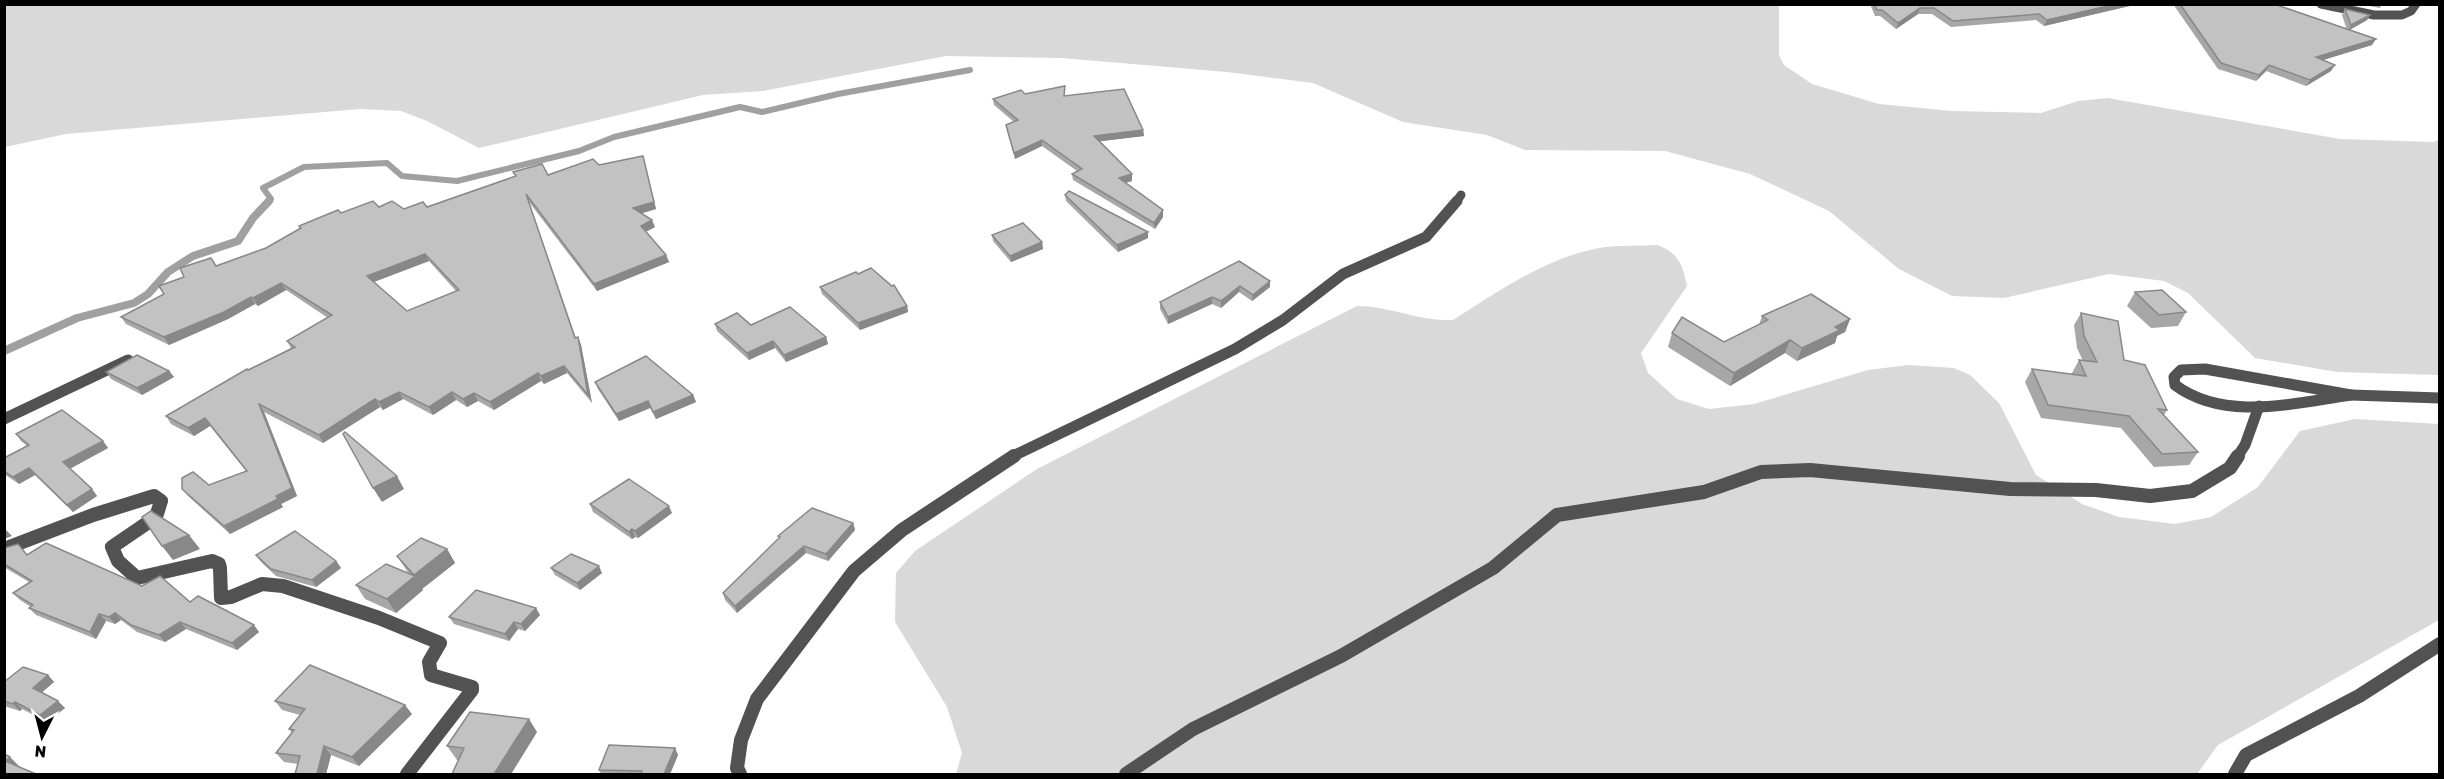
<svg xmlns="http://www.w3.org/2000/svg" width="2444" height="779" font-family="Rubik,sans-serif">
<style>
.green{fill:#d9d9d9}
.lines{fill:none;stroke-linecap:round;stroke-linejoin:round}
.stream-far1{stroke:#a0a0a0;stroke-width:6}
.stream{stroke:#a0a0a0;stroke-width:8}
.minor-far2{stroke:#525252;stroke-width:9}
.minor-far1{stroke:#525252;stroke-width:11}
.minor{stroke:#525252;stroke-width:14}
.wall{fill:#a7a7a7;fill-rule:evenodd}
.shaded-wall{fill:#888}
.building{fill:#c2c2c2;stroke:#888;stroke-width:1.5;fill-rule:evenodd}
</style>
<rect width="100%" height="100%" fill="#fff"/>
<g class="green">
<polygon points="4,5 1779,5 1779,55 1784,65 1812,84 1879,104 1952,111 2041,113 2078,101 2108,98 2340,139 2433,142 2439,140 2439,375 2337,372 2255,358 2188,293 2164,281 2109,274 2004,298 1952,296 1899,269 1829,211 1750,174 1665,151 1525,150 1487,135 1403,122 1313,83 1227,72 1061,58 946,56 763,91 703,95 479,148 427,121 401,111 360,109 66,134 5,147"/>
<path d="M1657,245C1678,252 1683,265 1687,286L1641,353L1648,373L1677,399L1709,409L1754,404L1868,370L1909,365L1954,368L1970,375L1999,403L2036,475L2082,504L2119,517L2175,524L2211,517L2258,487L2300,431L2355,419L2439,424V620L2218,745L2197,774H956L962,753L947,707L895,622L896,573L915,551L1037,469L1357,306C1390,306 1421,322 1453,320C1501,290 1549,255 1606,247C1623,245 1640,246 1657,245Z"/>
</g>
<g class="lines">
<polyline class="stream-far1" points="268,202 271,199 263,188 304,167 387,163 402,176 457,181 579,151 614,137 740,107 762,112 838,94 970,70"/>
<polyline class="stream" points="4,351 77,318 134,303 148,294 168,272 193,256 238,241 253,218 269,201"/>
<g class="minor-far2">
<polyline points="2321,4 2374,15 2402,15 2411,11 2416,4"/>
<polyline points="1456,202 1461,195"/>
</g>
<g class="minor-far1">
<path d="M2205,369L2351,395C2294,403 2225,422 2175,385L2174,377L2181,370Z"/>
<polyline points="2351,395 2440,398"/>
<polyline points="4,419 128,360"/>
<polyline points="1011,457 1235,349 1283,320 1343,274 1426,237 1457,201"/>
<polyline points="2237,457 2245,445 2259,406"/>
</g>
<g class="minor">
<polyline points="4,549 93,515 154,496 161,501 156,517 112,547 118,561 137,578 212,561 219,564 220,568 221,598 231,597 262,584 283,586 379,618 440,643 429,662 431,675 472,687 472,690 407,774"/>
<polyline points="740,774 737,768 741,740 757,699 854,571 902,530 1014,456"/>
<polyline points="1126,774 1193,729 1341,656 1493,568 1557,515 1704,492 1761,472 1810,470 2010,489 2096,490 2150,496 2192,491 2230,468 2238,456"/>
<polyline points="2235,774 2246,755 2359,696 2440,644"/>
</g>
</g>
<g class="wall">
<polygon points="1870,4 2138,4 2044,26 2036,20 1951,27 1932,14 1918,14 1896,29 1880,16 1875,16"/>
<polygon points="2173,4 2274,4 2347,30 2342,15 2345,9 2370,15 2367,20 2349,30 2372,45 2323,60 2331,71 2306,86 2266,71 2256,81 2218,69"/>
<polygon points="2359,4 2382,4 2380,8"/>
<polygon points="1065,92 1065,96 1143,130 1144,136 1100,141 1132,174 1132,181 1126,183 1163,210 1163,217 1155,229 1073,180 1072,174 1077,171 1042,146 1015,159 1007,131 1006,125 1014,122 994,105 993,99 1025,94"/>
<path d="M643,156L656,209L642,213L655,227L646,232L666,255L669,262L597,291L529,202L576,338L578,337L581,345L592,403L567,373L544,384L541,381L494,410L478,401L467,407L456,400L433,415L403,399L383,410L380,407L323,443L264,412L297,496L281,504L283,507L230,534L188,496L182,489L209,485L246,471L210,426L194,436L171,424L166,416L248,370L291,348L287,341L328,318L286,290L258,306L255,304L228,319L169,345L126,324L121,317L216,266L266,248L300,229L299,226L341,213L379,207L404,209L427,207L515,176L513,172L548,175ZM429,261L456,291L407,311L374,282Z"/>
<polygon points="1065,195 1148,238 1118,252 1066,201"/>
<polygon points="992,235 1042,242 1043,249 1011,262 993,241"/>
<polygon points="1239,261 1270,281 1270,287 1252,301 1239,292 1221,308 1212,304 1168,324 1160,309 1160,302"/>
<polygon points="858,274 907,306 908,312 860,330 822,294 820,287"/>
<polygon points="2135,292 2186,312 2178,326 2151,328 2127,306"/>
<polygon points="2081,313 2124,360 2167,410 2164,415 2198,452 2189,465 2154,467 2121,428 2041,418 2025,382 2032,369 2072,374 2072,373 2079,360 2083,361 2077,348 2074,325"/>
<polygon points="1762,316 1850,319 1845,332 1837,336 1835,343 1797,361 1785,353 1730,386 1668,347 1672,333 1724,342 1759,325"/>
<polygon points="715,324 751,325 826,337 828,344 786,362 775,348 749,360 717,331"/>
<polygon points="169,371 174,377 142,395 111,379 106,372"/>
<polygon points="595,382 693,395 696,402 656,419 650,408 619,421 598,389"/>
<polygon points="16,434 103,441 108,448 70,469 92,489 97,496 73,512 35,475 19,484 4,474 4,458 27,446 21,441"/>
<polygon points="590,504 672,513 638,538 635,537 632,539 593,512"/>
<polygon points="853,523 855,530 828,561 806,553 737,613 725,600 723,593 779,539 778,536"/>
<polygon points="4,548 142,586 190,602 259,632 237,650 186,629 165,642 137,632 121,620 115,624 106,621 96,639 36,615 29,608 31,607 20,600 13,593 29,582 4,567"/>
<polygon points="447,549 455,563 422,589 423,590 396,613 365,599 356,585 409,574 397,556"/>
<polygon points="256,555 336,561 341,568 316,587 276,576 261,562"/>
<polygon points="551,568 602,573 580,590 555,575"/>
<polygon points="540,615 525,631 518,629 509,641 454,624 449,617"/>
<polygon points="48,675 54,682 42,692 65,708 47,722 22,709 20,711 4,706 4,682"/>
<polygon points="275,701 412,714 359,766 331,755 326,774 295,774 298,764 284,762 276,753 292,733 289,729 300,715 282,710"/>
<polygon points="537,732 511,774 452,774 459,760 457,760 447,746"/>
<polygon points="675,748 678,755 670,774 601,774 599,770"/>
</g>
<g class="shaded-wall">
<polygon points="2116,4 2138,4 2044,26 2047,20"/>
<polygon points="1920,8 1918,14 1896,29 1898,23"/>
<polygon points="2370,15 2367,20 2348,31 2351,25"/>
<polygon points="2376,39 2372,45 2313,63 2316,57"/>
<polygon points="2269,65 2266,71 2256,81 2259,75"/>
<polygon points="2335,65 2331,71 2306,86 2310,80"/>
<polygon points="1143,130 1144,136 1095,142 1094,136"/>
<polygon points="1042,140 1042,146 1015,159 1014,153"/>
<polygon points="643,156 656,209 636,215 633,208"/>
<polygon points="1132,174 1132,181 1120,184 1119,178"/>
<polygon points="1163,210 1163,217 1155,229 1154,223"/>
<polygon points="652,220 655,227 643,233 641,226"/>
<polygon points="1148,232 1148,238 1118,252 1117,245"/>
<polygon points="1042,242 1043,249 1011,262 1010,256"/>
<polygon points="425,254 429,261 371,283 367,276"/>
<polygon points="666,255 669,262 597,291 594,284"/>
<polygon points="1270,281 1270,287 1252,301 1253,295"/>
<polygon points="281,283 286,290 258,306 253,298"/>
<polygon points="1240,286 1239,292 1221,308 1221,301"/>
<polygon points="251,297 255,304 228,319 169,345 164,337"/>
<polygon points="1212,297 1212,304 1168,324 1168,317"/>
<polygon points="907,306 908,312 860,330 858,323"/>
<polygon points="1850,319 1845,332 1837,336 1835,343 1797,361 1802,348 1835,327"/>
<polygon points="578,337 581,345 592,403 588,395"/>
<polygon points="826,337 828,344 786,362 784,355"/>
<polygon points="1790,340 1785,353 1730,386 1734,373"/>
<polygon points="773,341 775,348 749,360 747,353"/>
<polygon points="564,366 567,373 544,384 541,376"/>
<polygon points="169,371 174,377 142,395 137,388"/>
<polygon points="538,373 541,381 494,410 490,402"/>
<polygon points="399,392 403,399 383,410 379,402"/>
<polygon points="452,392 456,400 433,415 429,407"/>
<polygon points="474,393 478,401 467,407 463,399"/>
<polygon points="693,395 696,402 656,419 653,412"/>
<polygon points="375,399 380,407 323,443 319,435"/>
<polygon points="648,401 650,408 619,421 616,414"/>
<polygon points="259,404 264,412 297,496 281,504 276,496"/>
<polygon points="205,418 210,426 194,436 188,428"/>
<polygon points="103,441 108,448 69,469 63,462"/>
<polygon points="29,468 35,475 19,484 13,477"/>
<polygon points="397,476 404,489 382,502 373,488"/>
<polygon points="92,489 97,496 73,512 67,505"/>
<polygon points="278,499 283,507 230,534 224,526"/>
<polygon points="669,506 672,513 638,538 635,531"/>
<polygon points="853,523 855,530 828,561 826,554"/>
<polygon points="4,528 12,536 4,539"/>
<polygon points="632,529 635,537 632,539 629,532"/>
<polygon points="189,535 200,549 173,560 162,546"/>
<polygon points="804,546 806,553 737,613 735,606"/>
<polygon points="447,549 455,563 422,589 423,590 396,613 387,599 415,576 414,575"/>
<polygon points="336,561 341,568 316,587 312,580"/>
<polygon points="599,566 602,573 580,590 577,583"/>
<polygon points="536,608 540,615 525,631 521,624"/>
<polygon points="115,613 121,620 115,624 109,617"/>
<polygon points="99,614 106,621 96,639 90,632"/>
<polygon points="180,622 186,629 165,642 159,635"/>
<polygon points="514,622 518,629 509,641 505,634"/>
<polygon points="254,625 259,632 237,650 232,643"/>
<polygon points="48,675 54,682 39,695 33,688"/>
<polygon points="58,701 65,708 47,722 40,715"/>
<polygon points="15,702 22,709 20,711 13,704"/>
<polygon points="405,705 412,714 359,766 352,757"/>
<polygon points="529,719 537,732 511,774 494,774"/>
<polygon points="324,746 331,755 326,774 317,774"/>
<polygon points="675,748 678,755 670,774 664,774"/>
<polygon points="10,757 20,767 15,770 5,761"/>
</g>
<g class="building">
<polygon points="1874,4 2116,4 2047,20 2039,14 1953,21 1934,8 1920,8 1898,23 1882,10 1877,10"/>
<polygon points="2180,4 2274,4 2376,39 2316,57 2335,65 2310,80 2269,65 2259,75 2221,63"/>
<polygon points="2345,9 2370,15 2351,25"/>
<polygon points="1065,86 1064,96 1124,89 1143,130 1094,136 1132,174 1119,178 1163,210 1154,223 1072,174 1082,169 1042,140 1014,153 1006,125 1018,120 993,99 1021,90 1025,94"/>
<path d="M643,156L654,202L633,208L652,220L641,226L666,255L594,284L526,194L575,338L578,337L588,395L564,366L541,376L538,373L490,402L474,393L463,399L452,392L429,407L399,392L379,402L375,399L319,435L259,404L292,488L276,496L278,499L224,526L182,489V478L193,472L209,485L247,471L205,418L188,428L166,416L247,369L248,370L295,347L287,341L332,315L281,283L253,298L251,297L224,312L164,337L121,317L164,294L159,286L184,277L180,268L211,258L216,266L266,248L301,228L299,226L338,210L341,213L373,201L379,207L392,201L404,209L423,202L427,207L516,176L513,172L542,164L548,175L593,159L599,165ZM425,254L459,290L407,311L367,276Z"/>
<polygon points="1069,191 1148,232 1117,245 1065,195"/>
<polygon points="1023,223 1042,242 1010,256 992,235"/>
<polygon points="1239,261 1270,281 1253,295 1240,286 1221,301 1212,297 1168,317 1160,302"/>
<polygon points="871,268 892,286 894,285 907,306 858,323 820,287 856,272 858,274"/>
<polygon points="2162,290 2186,312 2159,315 2135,292"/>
<polygon points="1811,294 1850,319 1835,327 1840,330 1802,348 1790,340 1734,373 1672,333 1682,317 1724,342 1768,320 1762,316"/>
<polygon points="790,307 826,337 784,355 773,341 747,353 715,324 737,313 751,325"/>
<polygon points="2081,313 2118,321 2124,360 2145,365 2167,410 2158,409 2198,452 2162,454 2129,416 2048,405 2032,369 2086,376 2079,360 2097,362 2084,336"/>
<polygon points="137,355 169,371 137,388 106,372"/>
<polygon points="646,356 693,395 653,412 648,401 616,414 595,382"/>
<polygon points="62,410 103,441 63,462 92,489 67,505 29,468 13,477 4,471 4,458 29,445 16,434"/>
<polygon points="345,432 397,476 373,488 343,434"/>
<polygon points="629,479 669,506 635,531 632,529 629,532 590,504"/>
<polygon points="812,508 853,523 826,554 804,546 735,606 723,593 780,537 778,536"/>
<polygon points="151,511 189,535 162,546 142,517"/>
<polygon points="295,531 336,561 312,580 271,569 256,555"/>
<polygon points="421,538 447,549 414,575 397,556"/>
<polygon points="46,543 142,586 160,576 190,602 198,596 254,625 232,643 180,622 159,635 131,625 115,613 109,617 99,614 90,632 29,608 33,605 13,593 32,581 4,564 4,548 18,544 27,555"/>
<polygon points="571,554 599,566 577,583 551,568"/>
<polygon points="386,564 415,576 387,599 356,585"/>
<polygon points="476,590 536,608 521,624 514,622 505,634 449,617"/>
<polygon points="310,665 405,705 352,757 324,746 317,774 295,774 300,756 276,753 294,730 289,729 305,709 275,701"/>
<polygon points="23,667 48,675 33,688 58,701 40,715 15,702 13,704 4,701 4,682"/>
<polygon points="470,712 529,719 494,774 452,774 464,748 447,746"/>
<polygon points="609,745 675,748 664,774 641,774 642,771 599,770"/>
<polygon points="4,754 10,757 5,761 36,774 4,774"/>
</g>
<rect width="2444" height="779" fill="none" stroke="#000000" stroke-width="12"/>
<g transform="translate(42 737) rotate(186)" stroke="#ffffff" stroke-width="4.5" paint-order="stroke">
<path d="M0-4.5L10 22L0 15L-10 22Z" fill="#000000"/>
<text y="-9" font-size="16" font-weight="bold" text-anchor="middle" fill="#000000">N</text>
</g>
</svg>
